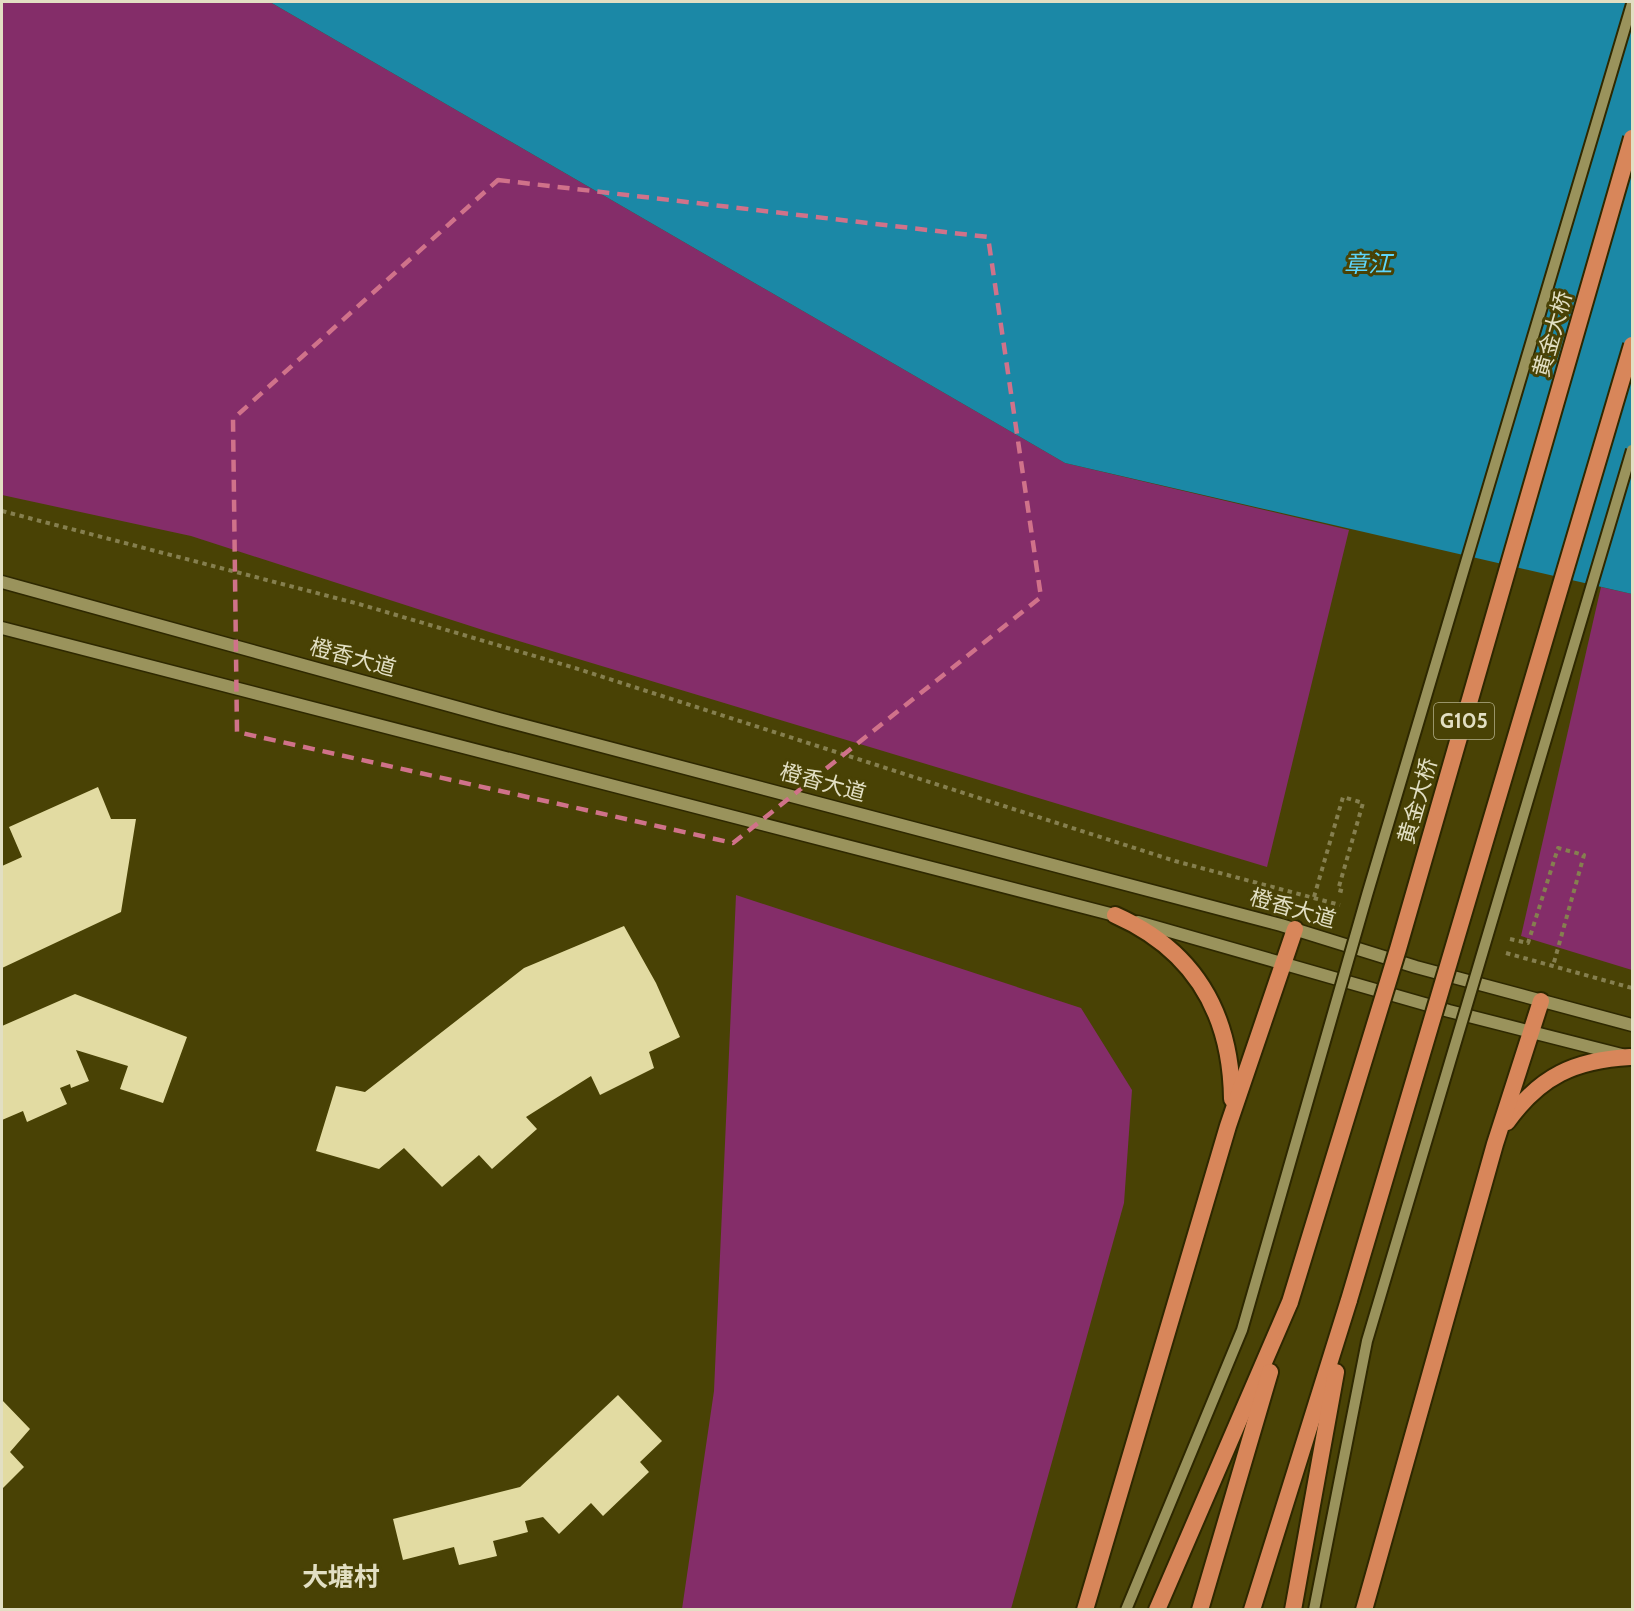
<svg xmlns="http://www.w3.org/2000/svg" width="1634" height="1611" font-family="Cabin,'Noto Sans SC',sans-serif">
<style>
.green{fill:#842d69}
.water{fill:#1b88a6}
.building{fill:#e2dba2}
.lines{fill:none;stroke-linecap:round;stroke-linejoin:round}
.secondary-casing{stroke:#2e2800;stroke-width:15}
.trunk-casing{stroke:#2e2800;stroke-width:20}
.path{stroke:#857f4f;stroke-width:4;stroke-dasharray:4.5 4.5;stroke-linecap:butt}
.secondary{stroke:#9a935c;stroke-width:12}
.trunk{stroke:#d8865a;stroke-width:16}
.tertiary-bridge-casing{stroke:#2e2800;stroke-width:14;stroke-linecap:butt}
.trunk-bridge-casing{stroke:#2e2800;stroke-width:20;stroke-linecap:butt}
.tertiary-bridge{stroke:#9a935c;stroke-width:10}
.trunk-bridge{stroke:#d8865a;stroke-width:16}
.marked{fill:none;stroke:#d0728a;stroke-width:4.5;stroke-dasharray:12 8;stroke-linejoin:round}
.labels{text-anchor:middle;stroke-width:6;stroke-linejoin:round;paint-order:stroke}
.shield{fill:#494205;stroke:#b4b08a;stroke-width:1.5}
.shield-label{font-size:21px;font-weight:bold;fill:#e2dfc3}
.street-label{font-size:22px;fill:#e2dfc3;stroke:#494205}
.water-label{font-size:24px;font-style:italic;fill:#5dd6fc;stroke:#494205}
.quarter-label{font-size:26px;font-weight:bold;fill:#e2dfc3;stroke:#494205}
</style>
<rect width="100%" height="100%" fill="#494205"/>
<g class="green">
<polygon points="2,2 270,2 1065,463 1349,530 1267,867 486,631 191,536 2,495"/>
<polygon points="1601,587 1632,594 1632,970 1521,936"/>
<polygon points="736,895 1081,1008 1132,1090 1124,1203 1011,1609 682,1609 714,1391"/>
</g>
<polygon class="water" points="270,2 1632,2 1632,594 1065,463"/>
<g class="building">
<polygon points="98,787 111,819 136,819 121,912 2,968 2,866 22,857 9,827"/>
<polygon points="624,926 656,983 680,1037 649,1052 654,1068 600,1095 591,1076 526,1117 537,1129 492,1169 479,1155 442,1187 404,1148 379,1169 316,1151 336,1086 365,1092 524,968"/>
<polygon points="75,994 187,1037 163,1103 120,1089 128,1066 76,1050 89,1081 71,1088 70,1084 60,1088 67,1104 27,1122 23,1111 2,1120 2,1026"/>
<polygon points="618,1395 662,1441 640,1462 649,1472 603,1516 591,1503 559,1534 543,1517 525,1521 528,1532 493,1541 497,1556 459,1565 454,1547 403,1560 393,1519 520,1487"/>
<polygon points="2,1400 30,1429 10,1452 24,1467 2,1489"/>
</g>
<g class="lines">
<g class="secondary-casing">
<g id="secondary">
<polyline points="2,582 499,719 1281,925 1416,967 1632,1025"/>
<polyline points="2,628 1122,917"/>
<polyline points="1138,922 1449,1011 1622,1055"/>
</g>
</g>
<g class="trunk-casing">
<g id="trunk">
<path d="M1115,915C1194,950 1231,1013 1232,1099"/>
<path d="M1507,1122C1540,1076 1575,1060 1630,1057"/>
<polyline points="1085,1610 1228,1126 1295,929"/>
<polyline points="1157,1610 1290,1302"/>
<polyline points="1200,1610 1270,1372"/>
<polyline points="1252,1610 1349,1300"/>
<polyline points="1293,1610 1336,1372"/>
<polyline points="1364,1610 1495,1144 1541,1001"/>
</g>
</g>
<g class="path">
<polyline points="2,511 359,604 575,668 1175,861 1340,905"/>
<polyline points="1314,897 1343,797 1363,803 1338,890 1346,892"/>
<polyline points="1510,939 1528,943 1558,848 1584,855 1553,966"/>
<polyline points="1506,953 1632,988"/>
</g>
<use href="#secondary" class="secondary"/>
<use href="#trunk" class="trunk"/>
<g class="tertiary-bridge-casing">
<g id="tertiary-bridge">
<polyline points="1126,1610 1242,1330 1367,895 1632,4"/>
<polyline points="1314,1610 1367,1341 1632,450"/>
</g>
</g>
<g class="trunk-bridge-casing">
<g id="trunk-bridge">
<polyline points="1349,1300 1632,345"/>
<polyline points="1290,1302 1398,949 1632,138"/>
</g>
</g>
<use href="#tertiary-bridge" class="tertiary-bridge"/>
<use href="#trunk-bridge" class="trunk-bridge"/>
</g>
<path class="marked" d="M498,180L988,237L1041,597L733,843L237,732L233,419Z"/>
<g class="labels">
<rect class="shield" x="1434" y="703" width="60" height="36" rx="4.5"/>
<g class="shield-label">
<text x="1464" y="728">G105</text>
</g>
<g class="street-label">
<text transform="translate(1552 334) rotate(-74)" y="8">黄金大桥</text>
<text transform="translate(353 657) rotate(15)" y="8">橙香大道</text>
<text transform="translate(823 782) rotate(15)" y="8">橙香大道</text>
<text transform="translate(1417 801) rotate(-74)" y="8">黄金大桥</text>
<text transform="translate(1293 908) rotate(16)" y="8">橙香大道</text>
</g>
<g class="water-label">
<text x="1368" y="272">章江</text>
</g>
<g class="quarter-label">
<text x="341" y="1586">大塘村</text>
</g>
</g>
<rect width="1634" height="1611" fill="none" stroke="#e2dfc3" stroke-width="6"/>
</svg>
